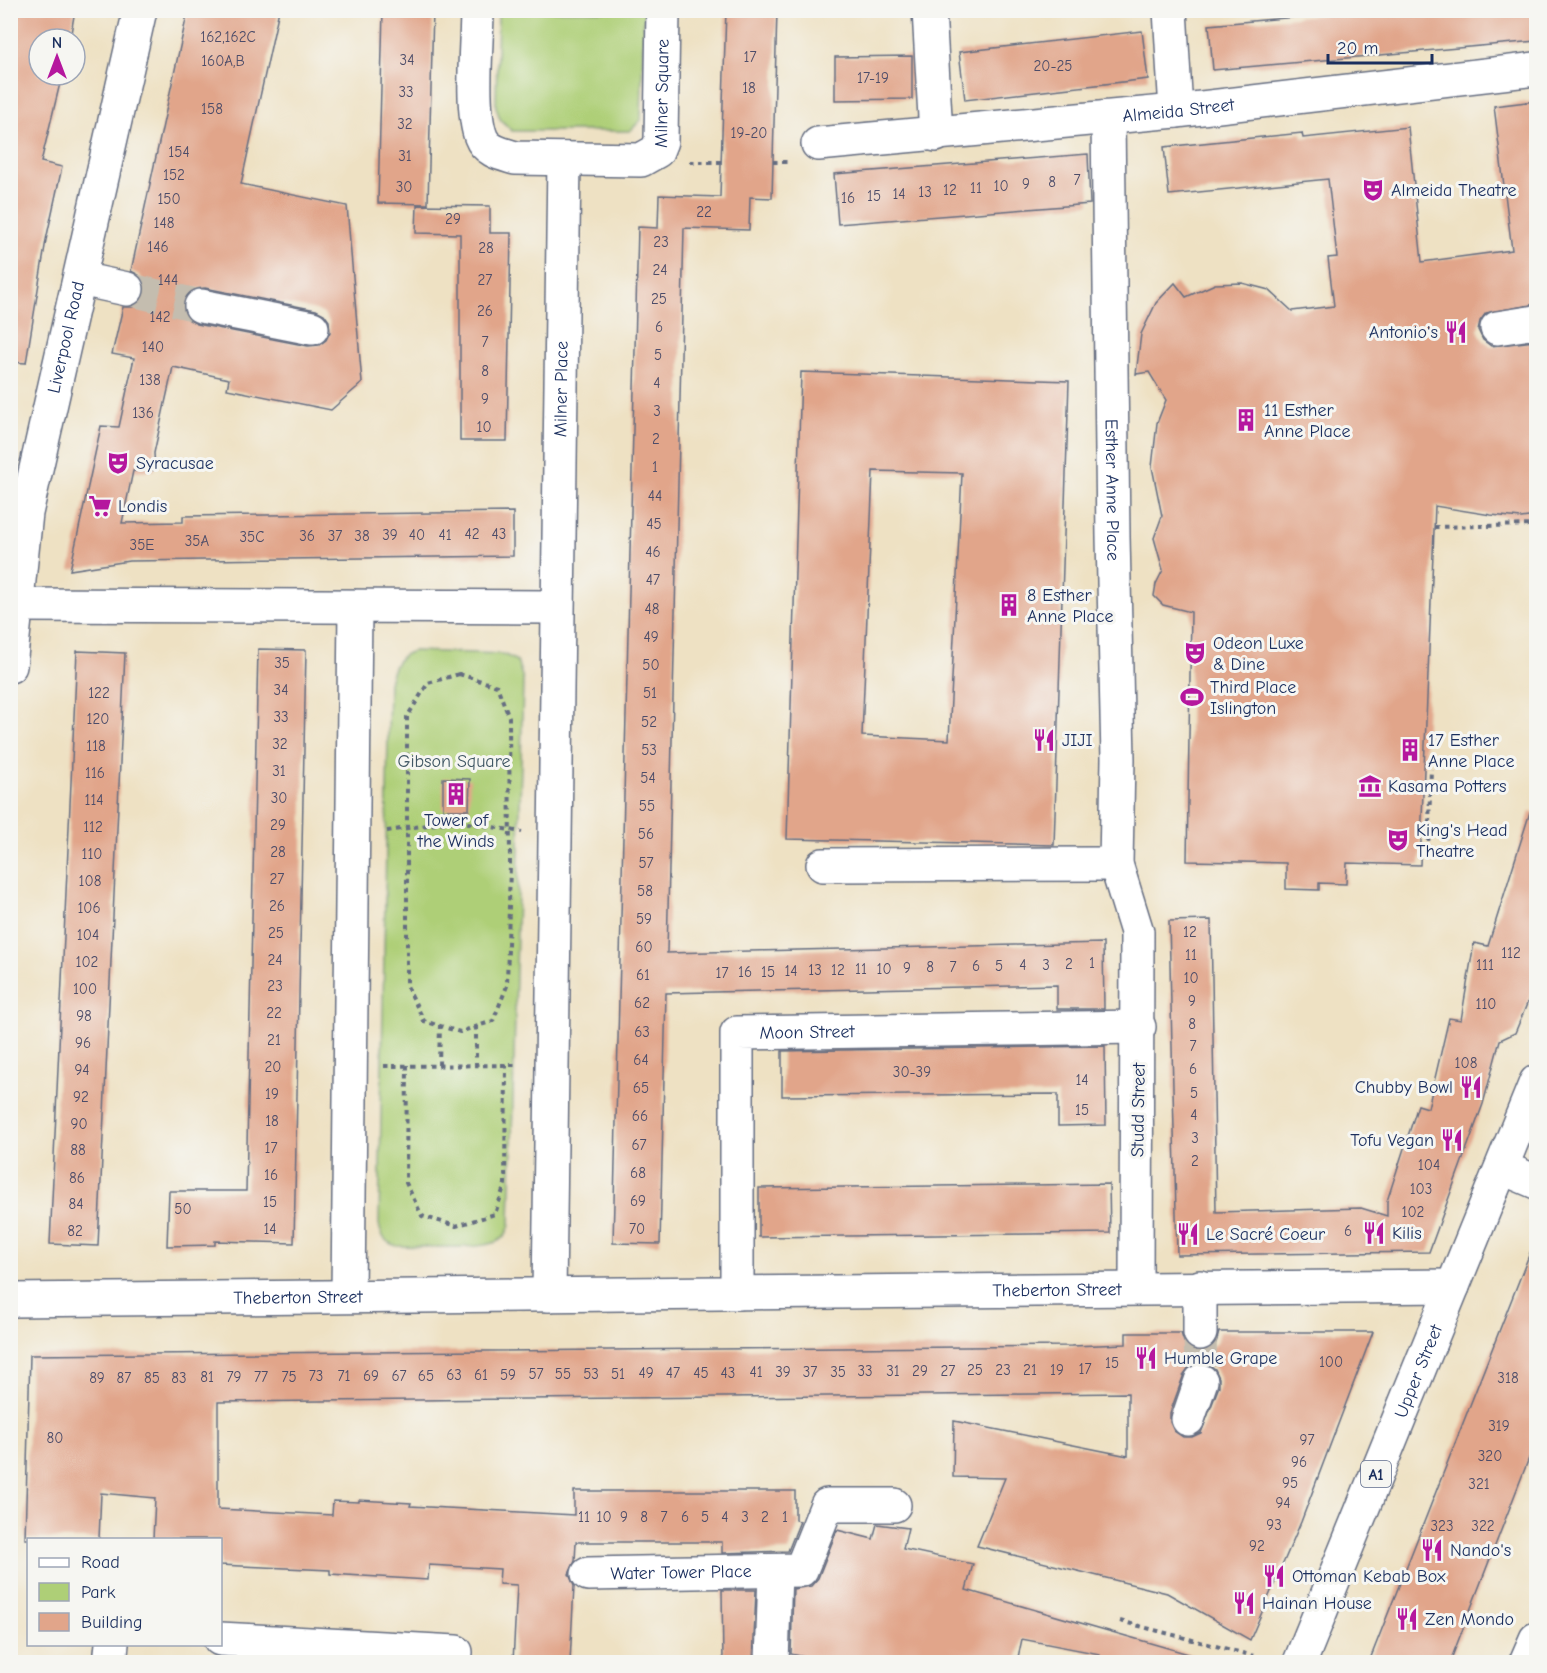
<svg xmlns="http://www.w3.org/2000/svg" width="1547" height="1673" font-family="'Comic Neue',sans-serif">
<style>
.green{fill:#aecf77;stroke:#647f6a;stroke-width:1.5}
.building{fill:#e1a58a;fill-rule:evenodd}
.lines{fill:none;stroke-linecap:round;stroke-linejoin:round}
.minor-tunnel{stroke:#c4bdaf;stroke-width:33;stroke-dasharray:33 16;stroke-linecap:butt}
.minor-casing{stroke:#656d81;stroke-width:36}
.major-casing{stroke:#656d81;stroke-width:36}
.highway-casing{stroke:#656d81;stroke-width:36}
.path{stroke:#656d81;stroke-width:4;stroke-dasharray:4.5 4.5;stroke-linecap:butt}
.minor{stroke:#fff;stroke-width:33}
.major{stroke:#fff;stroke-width:33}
.highway{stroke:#fff;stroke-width:33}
.labels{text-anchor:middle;stroke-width:6;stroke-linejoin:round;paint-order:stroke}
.number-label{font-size:15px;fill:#4c4c69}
.shield{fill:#f6f6f2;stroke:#5d6b8a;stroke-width:1.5}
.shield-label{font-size:16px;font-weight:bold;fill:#1b2f5e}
.street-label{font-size:18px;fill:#1b2f5e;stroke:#f6f6f2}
.poi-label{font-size:18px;fill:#1b2f5e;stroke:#f6f6f2;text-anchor:start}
.park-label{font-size:18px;fill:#405764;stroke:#f6f6f2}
</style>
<rect width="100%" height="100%" fill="#f6f6f2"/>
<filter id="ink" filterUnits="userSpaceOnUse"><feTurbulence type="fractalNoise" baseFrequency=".0167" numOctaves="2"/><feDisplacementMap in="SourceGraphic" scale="12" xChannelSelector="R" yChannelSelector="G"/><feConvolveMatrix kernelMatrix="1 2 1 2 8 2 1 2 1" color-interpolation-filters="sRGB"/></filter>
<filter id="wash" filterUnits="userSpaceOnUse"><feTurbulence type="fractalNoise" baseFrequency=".008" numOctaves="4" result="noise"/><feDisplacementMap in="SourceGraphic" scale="24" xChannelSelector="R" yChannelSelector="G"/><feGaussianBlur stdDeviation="1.35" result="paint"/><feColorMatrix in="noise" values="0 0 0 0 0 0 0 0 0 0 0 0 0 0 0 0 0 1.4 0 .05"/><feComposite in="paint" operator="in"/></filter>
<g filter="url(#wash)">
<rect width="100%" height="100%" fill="#eee1c3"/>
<g class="green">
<polygon points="498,11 644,11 641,120 630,131 512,131 500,119 496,107"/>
<path d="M414,651L503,654L517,661L523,679L510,1225C508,1231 506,1236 500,1240C484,1251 419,1246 397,1246C385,1243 381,1236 379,1224L389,683C393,667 397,655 414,651Z"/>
</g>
<g id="blocks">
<g class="building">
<polygon points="10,10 75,10 70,39 39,39 39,75 62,75 41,162 62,167 46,240 26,363 10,362"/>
<path d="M188,10H279L241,184L347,206L362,383L331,410L227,389L229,379L173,367L154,453L155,470L133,471L122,523L183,522V516L513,512V556L129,561L70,570L101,426L119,427L127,390L134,358L112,354L123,307H133L140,302L145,293V283L139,275L131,271ZM205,288L316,310L324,314L329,321L330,332L326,340L319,345L308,346L197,324L189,320L184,313L183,302L187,294L194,289Z"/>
<polygon points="383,10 433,10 428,204 378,203"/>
<polygon points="726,10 777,10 772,198 750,197 749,230 684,228 667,953 1103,943 1104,1009 1057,1009 1057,985 666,993 660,1244 613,1243 638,227 658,228 659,195 720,197"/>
<polygon points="1340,10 1536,10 1536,41 1213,70 1209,25 1340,13"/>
<polygon points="1142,31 1148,79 965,100 959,52"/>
<polygon points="912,56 912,99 835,100 835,57"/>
<polygon points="1536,101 1536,304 1486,313 1480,321 1478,330 1483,340 1491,346 1536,341 1536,516 1521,518 1491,515 1435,506 1420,865 1347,863 1346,884 1319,883 1319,890 1286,889 1286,863 1187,861 1191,612 1163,605 1154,596 1156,584 1163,570 1154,538 1162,516 1152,467 1157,423 1166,400 1149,372 1136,374 1141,334 1156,303 1175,283 1186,297 1215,284 1242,283 1269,290 1292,311 1334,306 1328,258 1337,257 1328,179 1169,195 1164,147 1302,133 1303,138 1408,127 1422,262 1512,250 1494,106"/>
<polygon points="1088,154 1090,204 838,224 834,174"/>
<polygon points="417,205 490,206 490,233 511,233 507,441 460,441 460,234 416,233"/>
<path d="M801,372L1069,381L1054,845L787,839ZM873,471L962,473L949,740L862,736Z"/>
<polygon points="258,649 306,650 294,1243 215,1241 215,1245 167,1246 169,1191 246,1191"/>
<polygon points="77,651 125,653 98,1246 50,1244"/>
<polygon points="443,778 470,779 469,810 443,810"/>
<polygon points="1530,812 1536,813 1536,982 1515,1033 1500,1040 1483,1104 1429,1252 1177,1255 1169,921 1211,920 1216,1212 1361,1208 1387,1216 1387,1201 1418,1105 1428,1108 1449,1018 1461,1020 1474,943 1488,946"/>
<polygon points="1105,1046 1106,1125 1058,1126 1058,1094 782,1096 782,1051"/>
<polygon points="1109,1184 1110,1233 759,1237 759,1188"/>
<polygon points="1535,1240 1536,1440 1450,1662 1369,1662"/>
<path d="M1219,1332H1373L1301,1522L1250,1640L1167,1593L977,1546L1005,1478L953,1477L954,1421L1128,1456V1393L218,1402V1509L332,1515L333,1501L359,1502V1500L411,1503L410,1506L574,1515V1491H795V1520L800,1521L788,1551L722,1553V1542H576L575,1561L569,1574L574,1586L570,1662H513L517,1585L499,1584L500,1569L429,1565L428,1580L330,1574V1570L220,1565V1539H153L155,1498L101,1493L99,1539H25L30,1355L1071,1346L1126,1344V1333H1181L1184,1342L1190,1349L1201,1352L1209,1349L1216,1343ZM1198,1363L1208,1364L1215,1369L1219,1378V1386L1201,1433L1192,1437H1183L1174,1431L1170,1422V1413L1184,1374L1189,1367Z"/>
<polygon points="877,1524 908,1528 903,1549 973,1564 966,1590 1192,1655 1191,1662 1098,1662 1100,1654 1022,1639 1017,1662 827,1662 791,1654 793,1589 811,1586 818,1578 837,1530 873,1539"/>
<polygon points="722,1590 756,1590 753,1662 723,1662"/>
</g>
</g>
</g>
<g filter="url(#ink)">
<use href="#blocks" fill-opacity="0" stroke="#656d81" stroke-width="1.5"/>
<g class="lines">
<g class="minor-tunnel">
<polyline points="127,289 201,306"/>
<polyline points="1200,1333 1201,1381"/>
</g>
<g class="minor-casing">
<g id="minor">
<path id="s1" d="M477,10C477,42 470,109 481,137C486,151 502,154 515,158L641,160L657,151L661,141L663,10"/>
<polyline points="929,10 936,135"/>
<polyline points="1170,10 1176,111"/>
<path id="s2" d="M1108,118L1113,537L1118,759L1116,864L1137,932L1136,1287"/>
<path id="s3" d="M818,144L1176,111L1536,69"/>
<polyline points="80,279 127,289"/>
<polyline points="201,306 312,328"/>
<polyline points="1497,328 1536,322"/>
<polyline points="15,605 557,607"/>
<polyline points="823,865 1116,864"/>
<polyline points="1503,1168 1536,1182"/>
<polyline points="1200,1287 1200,1333"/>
<path id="s4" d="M737,1293V1033L1139,1027"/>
<path id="s5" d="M549,1295L564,159"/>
<polyline points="348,1296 355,607"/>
<path id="s6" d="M10,1300L1453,1286"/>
<polyline points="1188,1419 1201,1381"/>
<path id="s7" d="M588,1574L801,1570L827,1505H894"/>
<polyline points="220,1639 456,1652 455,1662"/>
<polyline points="110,1662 112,1644"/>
<polyline points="772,1662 775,1572"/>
<polyline points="1526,1662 1536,1639"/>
</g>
</g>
<g class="major-casing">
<g id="major">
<path id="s8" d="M10,666L26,513L140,10"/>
</g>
</g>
<g class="highway-casing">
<g id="highway">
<path id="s9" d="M1300,1662L1536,1082"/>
</g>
</g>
<g class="path">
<polyline points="690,162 723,162"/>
<polyline points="773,162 791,162"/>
<polyline points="1434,527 1536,525"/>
<polygon points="459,674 497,686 509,717 510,864 507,986 493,1021 460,1032 424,1021 407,986 407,717 428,683"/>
<polyline points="387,831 456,821 522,832"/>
<polyline points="1428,850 1431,769"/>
<polyline points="476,1026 476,1065"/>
<polyline points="407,1065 406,1183 422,1216 456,1226 495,1214 505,1184 506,1065"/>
<polyline points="439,1065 440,1025"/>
<polyline points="384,1066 517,1065"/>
<polyline points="1120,1621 1254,1656"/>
</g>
<use href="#minor" class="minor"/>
<use href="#major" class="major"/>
<use href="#highway" class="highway"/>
</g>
</g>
<defs>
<g id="theatre-bare" transform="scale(1.8)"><path d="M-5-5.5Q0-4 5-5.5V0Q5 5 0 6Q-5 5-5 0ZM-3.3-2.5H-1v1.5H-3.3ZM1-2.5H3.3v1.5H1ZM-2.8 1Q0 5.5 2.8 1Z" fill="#b5179e" stroke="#f6f6f2" stroke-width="2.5" paint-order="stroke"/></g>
<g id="restaurant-bare" transform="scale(1.8)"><path d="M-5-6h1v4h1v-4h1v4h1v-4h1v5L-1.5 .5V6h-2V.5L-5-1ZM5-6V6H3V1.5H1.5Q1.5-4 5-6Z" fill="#b5179e" stroke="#f6f6f2" stroke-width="2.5" paint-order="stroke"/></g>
<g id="building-bare" transform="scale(1.8)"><path d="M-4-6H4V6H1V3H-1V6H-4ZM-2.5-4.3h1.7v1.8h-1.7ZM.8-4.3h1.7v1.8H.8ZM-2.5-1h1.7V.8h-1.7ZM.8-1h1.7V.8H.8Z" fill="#b5179e" stroke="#f6f6f2" stroke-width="2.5" paint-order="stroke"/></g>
<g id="supermarket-bare" transform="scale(1.8)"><path d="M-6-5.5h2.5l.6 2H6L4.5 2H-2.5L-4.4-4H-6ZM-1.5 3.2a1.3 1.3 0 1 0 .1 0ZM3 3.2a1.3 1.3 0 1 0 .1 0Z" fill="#b5179e" stroke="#f6f6f2" stroke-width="2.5" paint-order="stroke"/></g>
<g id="stadium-bare" transform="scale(1.8)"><path d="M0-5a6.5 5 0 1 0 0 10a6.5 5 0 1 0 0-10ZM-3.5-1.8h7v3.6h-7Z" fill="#b5179e" stroke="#f6f6f2" stroke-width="2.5" paint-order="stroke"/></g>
<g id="museum-bare" transform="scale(1.8)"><path d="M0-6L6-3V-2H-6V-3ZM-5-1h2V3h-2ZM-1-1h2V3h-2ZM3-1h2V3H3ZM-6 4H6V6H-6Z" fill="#b5179e" stroke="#f6f6f2" stroke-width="2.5" paint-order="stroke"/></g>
</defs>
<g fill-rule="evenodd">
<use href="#theatre-bare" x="1373" y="190"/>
<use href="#restaurant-bare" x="1456" y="332"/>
<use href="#building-bare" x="1246" y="420"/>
<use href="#theatre-bare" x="118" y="463"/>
<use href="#supermarket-bare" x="100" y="506"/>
<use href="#building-bare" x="1009" y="605"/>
<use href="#theatre-bare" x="1195" y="653"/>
<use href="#stadium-bare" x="1192" y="697"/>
<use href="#restaurant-bare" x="1044" y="740"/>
<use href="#building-bare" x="1410" y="750"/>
<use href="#museum-bare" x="1370" y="786"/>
<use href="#building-bare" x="456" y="794"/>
<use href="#theatre-bare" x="1398" y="840"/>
<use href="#restaurant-bare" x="1471" y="1087"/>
<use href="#restaurant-bare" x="1452" y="1140"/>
<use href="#restaurant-bare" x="1374" y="1233"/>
<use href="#restaurant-bare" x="1188" y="1234"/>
<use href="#restaurant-bare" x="1146" y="1358"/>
<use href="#restaurant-bare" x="1432" y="1550"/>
<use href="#restaurant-bare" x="1274" y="1576"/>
<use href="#restaurant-bare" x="1244" y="1603"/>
<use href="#restaurant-bare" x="1407" y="1619"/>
</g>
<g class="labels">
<g class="number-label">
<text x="228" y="42">162,162C</text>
<text x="750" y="62">17</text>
<text x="407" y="65">34</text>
<text x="223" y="66">160A,B</text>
<text x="1053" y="71">20-25</text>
<text x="873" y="83">17-19</text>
<text x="749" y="93">18</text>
<text x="406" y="97">33</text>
<text x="212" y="114">158</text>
<text x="405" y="129">32</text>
<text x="749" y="138">19-20</text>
<text x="179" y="157">154</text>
<text x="405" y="161">31</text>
<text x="174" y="180">152</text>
<text x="1077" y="185">7</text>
<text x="1052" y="187">8</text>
<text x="1026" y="189">9</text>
<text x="1001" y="191">10</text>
<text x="404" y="192">30</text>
<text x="976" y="193">11</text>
<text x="950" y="195">12</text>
<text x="925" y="197">13</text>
<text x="899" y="199">14</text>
<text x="874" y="201">15</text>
<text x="848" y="203">16</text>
<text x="169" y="204">150</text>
<text x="704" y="217">22</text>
<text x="453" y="224">29</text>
<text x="164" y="228">148</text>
<text x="661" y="247">23</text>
<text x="158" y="252">146</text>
<text x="486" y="253">28</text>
<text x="660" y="275">24</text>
<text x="168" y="285">144</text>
<text x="485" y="285">27</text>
<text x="659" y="304">25</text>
<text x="485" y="316">26</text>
<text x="160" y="322">142</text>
<text x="659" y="332">6</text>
<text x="485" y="347">7</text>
<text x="153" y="352">140</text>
<text x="658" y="360">5</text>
<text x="485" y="376">8</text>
<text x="150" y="385">138</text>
<text x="657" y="388">4</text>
<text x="485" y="404">9</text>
<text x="657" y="416">3</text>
<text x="143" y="418">136</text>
<text x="484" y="432">10</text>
<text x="656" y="444">2</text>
<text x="655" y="472">1</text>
<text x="655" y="501">44</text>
<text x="654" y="529">45</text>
<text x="472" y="539">42</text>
<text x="499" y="539">43</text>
<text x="390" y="540">39</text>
<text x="417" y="540">40</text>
<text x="445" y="540">41</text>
<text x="307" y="541">36</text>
<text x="335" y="541">37</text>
<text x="362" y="541">38</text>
<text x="252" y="542">35C</text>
<text x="197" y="546">35A</text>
<text x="142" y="550">35E</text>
<text x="653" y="557">46</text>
<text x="653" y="585">47</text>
<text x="652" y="614">48</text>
<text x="651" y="642">49</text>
<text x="282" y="668">35</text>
<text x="651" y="670">50</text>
<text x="281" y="695">34</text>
<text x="99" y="698">122</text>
<text x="650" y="698">51</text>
<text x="281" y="722">33</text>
<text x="98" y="724">120</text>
<text x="649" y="727">52</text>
<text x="280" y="749">32</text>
<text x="96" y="751">118</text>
<text x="649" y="755">53</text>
<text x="279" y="776">31</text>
<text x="95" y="778">116</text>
<text x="648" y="783">54</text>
<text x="279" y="803">30</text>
<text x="94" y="805">114</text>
<text x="647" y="811">55</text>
<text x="278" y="830">29</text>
<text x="93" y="832">112</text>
<text x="646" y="839">56</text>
<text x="278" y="857">28</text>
<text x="92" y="859">110</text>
<text x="646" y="868">57</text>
<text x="277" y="884">27</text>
<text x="90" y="886">108</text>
<text x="645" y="896">58</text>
<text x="277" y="911">26</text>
<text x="89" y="913">106</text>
<text x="644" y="924">59</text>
<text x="1190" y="937">12</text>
<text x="276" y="938">25</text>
<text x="88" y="940">104</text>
<text x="644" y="952">60</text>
<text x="1511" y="958">112</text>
<text x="1191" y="960">11</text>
<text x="275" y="965">24</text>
<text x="87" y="967">102</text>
<text x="1092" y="968">1</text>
<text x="1069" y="969">2</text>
<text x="1023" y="970">4</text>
<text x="1046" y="970">3</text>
<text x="1485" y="970">111</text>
<text x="976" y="971">6</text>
<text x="999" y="971">5</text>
<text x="930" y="972">8</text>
<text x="953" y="972">7</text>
<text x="907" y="973">9</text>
<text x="861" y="974">11</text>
<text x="884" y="974">10</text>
<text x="815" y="975">13</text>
<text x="838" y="975">12</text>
<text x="791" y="976">14</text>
<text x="745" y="977">16</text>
<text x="768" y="977">15</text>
<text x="722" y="978">17</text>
<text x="643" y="980">61</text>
<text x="1191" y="983">10</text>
<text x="275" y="991">23</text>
<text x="85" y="994">100</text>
<text x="1192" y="1006">9</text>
<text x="642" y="1008">62</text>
<text x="1486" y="1009">110</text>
<text x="274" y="1018">22</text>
<text x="84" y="1021">98</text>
<text x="1192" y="1029">8</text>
<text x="642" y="1037">63</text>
<text x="274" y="1045">21</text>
<text x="83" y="1048">96</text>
<text x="1193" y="1051">7</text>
<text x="641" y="1065">64</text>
<text x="1466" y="1068">108</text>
<text x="273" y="1072">20</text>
<text x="1193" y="1074">6</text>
<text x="82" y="1075">94</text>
<text x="912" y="1077">30-39</text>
<text x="1082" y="1085">14</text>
<text x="641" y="1093">65</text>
<text x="1194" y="1098">5</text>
<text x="272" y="1099">19</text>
<text x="81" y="1102">92</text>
<text x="1082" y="1115">15</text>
<text x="1194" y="1120">4</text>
<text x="640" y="1121">66</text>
<text x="272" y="1126">18</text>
<text x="79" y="1129">90</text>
<text x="1195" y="1143">3</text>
<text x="639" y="1150">67</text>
<text x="271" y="1153">17</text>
<text x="78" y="1155">88</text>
<text x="1195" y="1166">2</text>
<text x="1429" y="1170">104</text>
<text x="638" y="1178">68</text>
<text x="271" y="1180">16</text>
<text x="77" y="1183">86</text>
<text x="1421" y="1194">103</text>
<text x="638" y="1206">69</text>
<text x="270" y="1207">15</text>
<text x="76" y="1209">84</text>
<text x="183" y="1214">50</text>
<text x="1413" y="1217">102</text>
<text x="270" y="1234">14</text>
<text x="637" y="1234">70</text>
<text x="75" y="1236">82</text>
<text x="1348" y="1236">6</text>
<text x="1331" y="1367">100</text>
<text x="1112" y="1368">15</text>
<text x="1085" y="1374">17</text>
<text x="975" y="1375">25</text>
<text x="1003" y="1375">23</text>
<text x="1030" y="1375">21</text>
<text x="1057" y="1375">19</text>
<text x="865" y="1376">33</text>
<text x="893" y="1376">31</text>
<text x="920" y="1376">29</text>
<text x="948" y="1376">27</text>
<text x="756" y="1377">41</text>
<text x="783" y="1377">39</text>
<text x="810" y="1377">37</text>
<text x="838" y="1377">35</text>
<text x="646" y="1378">49</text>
<text x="673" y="1378">47</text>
<text x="701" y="1378">45</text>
<text x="728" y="1378">43</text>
<text x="536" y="1379">57</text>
<text x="563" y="1379">55</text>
<text x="591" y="1379">53</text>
<text x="618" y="1379">51</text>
<text x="454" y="1380">63</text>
<text x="481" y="1380">61</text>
<text x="508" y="1380">59</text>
<text x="316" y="1381">73</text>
<text x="344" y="1381">71</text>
<text x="371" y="1381">69</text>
<text x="399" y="1381">67</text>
<text x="426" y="1381">65</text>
<text x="207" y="1382">81</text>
<text x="234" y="1382">79</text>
<text x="261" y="1382">77</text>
<text x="289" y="1382">75</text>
<text x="97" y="1383">89</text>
<text x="124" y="1383">87</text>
<text x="152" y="1383">85</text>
<text x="179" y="1383">83</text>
<text x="1508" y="1383">318</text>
<text x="1499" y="1431">319</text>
<text x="55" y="1443">80</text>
<text x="1307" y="1445">97</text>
<text x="1490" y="1461">320</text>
<text x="1299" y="1467">96</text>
<text x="1290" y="1488">95</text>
<text x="1479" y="1489">321</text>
<text x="1283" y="1508">94</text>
<text x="584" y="1522">11</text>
<text x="604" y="1522">10</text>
<text x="624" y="1522">9</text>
<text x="644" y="1522">8</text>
<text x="664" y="1522">7</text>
<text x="685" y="1522">6</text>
<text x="705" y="1522">5</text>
<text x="725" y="1522">4</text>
<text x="745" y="1522">3</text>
<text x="765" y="1522">2</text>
<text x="785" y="1522">1</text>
<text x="1274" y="1530">93</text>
<text x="1442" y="1531">323</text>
<text x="1483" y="1531">322</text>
<text x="1257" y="1551">92</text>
</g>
<rect class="shield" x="1361" y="1461" width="30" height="26" rx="4.5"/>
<g class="shield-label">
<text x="1376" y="1480">A1</text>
</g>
<g class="street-label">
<text dy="6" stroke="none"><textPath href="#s1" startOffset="372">Milner Square</textPath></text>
<text dy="6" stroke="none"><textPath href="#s3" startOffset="362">Almeida Street</textPath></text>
<text dy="6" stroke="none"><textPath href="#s8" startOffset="334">Liverpool Road</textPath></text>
<text dy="6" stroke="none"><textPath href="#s5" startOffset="906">Milner Place</textPath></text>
<text dy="6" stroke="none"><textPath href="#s2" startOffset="372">Esther Anne Place</textPath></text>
<text dy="6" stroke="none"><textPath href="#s4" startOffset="330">Moon Street</textPath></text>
<text transform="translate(1138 1110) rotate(-89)" y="6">Studd Street</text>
<text dy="6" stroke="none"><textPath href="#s6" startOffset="1047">Theberton Street</textPath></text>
<text dy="6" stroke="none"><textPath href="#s6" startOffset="288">Theberton Street</textPath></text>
<text dy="6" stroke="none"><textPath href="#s9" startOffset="314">Upper Street</textPath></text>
<text dy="6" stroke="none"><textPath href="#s7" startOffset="93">Water Tower Place</textPath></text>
</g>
<g class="poi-label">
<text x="1391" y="196">Almeida Theatre</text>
<text x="1438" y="338" text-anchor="end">Antonio's</text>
<text x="1264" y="416">11 Esther<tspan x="1264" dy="21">Anne Place</tspan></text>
<text x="136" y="469">Syracusae</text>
<text x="118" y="512">Londis</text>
<text x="1027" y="601">8 Esther<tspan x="1027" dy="21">Anne Place</tspan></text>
<text x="1213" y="649">Odeon Luxe<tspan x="1213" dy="21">&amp; Dine</tspan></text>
<text x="1210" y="693">Third Place<tspan x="1210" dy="21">Islington</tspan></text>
<text x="1062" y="746">JIJI</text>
<text x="1428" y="746">17 Esther<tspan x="1428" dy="21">Anne Place</tspan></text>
<text x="1388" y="792">Kasama Potters</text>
<text x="456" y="826" text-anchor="middle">Tower of<tspan x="456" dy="21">the Winds</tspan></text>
<text x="1416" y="836">King's Head<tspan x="1416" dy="21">Theatre</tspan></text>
<text x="1453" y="1093" text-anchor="end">Chubby Bowl</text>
<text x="1434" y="1146" text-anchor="end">Tofu Vegan</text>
<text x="1392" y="1239">Kilis</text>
<text x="1206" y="1240">Le Sacré Coeur</text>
<text x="1164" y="1364">Humble Grape</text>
<text x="1450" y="1556">Nando's</text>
<text x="1292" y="1582">Ottoman Kebab Box</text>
<text x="1262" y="1609">Hainan House</text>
<text x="1425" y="1625">Zen Mondo</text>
</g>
<g class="park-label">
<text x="454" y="767">Gibson Square</text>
</g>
</g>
<rect width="1547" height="1673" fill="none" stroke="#f6f6f2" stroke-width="36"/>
<rect x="27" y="1538" width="195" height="108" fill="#f6f6f2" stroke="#9ea6b7" stroke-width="1.5"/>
<rect x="39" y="1558" width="30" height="9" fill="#ffffff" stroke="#9ea6b7" stroke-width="1.5"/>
<text x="81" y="1568" font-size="18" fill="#1b2f5e">Road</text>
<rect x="39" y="1583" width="30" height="18" fill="#aecf77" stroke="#9ea6b7" stroke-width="1.5"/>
<text x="81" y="1598" font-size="18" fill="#1b2f5e">Park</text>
<rect x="39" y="1613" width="30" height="18" fill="#e1a58a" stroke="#9ea6b7" stroke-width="1.5"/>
<text x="81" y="1628" font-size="18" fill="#1b2f5e">Building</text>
<g transform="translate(57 57)"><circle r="28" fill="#f6f6f2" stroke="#9ea6b7" stroke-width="1.5"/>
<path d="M0-4.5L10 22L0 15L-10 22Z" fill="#b5179e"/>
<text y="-9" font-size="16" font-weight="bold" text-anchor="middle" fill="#1b2f5e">N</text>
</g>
<path d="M1328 54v9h104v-9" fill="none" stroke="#1b2f5e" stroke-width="3"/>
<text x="1337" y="54" font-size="18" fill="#1b2f5e" stroke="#f6f6f2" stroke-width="4.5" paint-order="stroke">20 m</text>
</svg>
